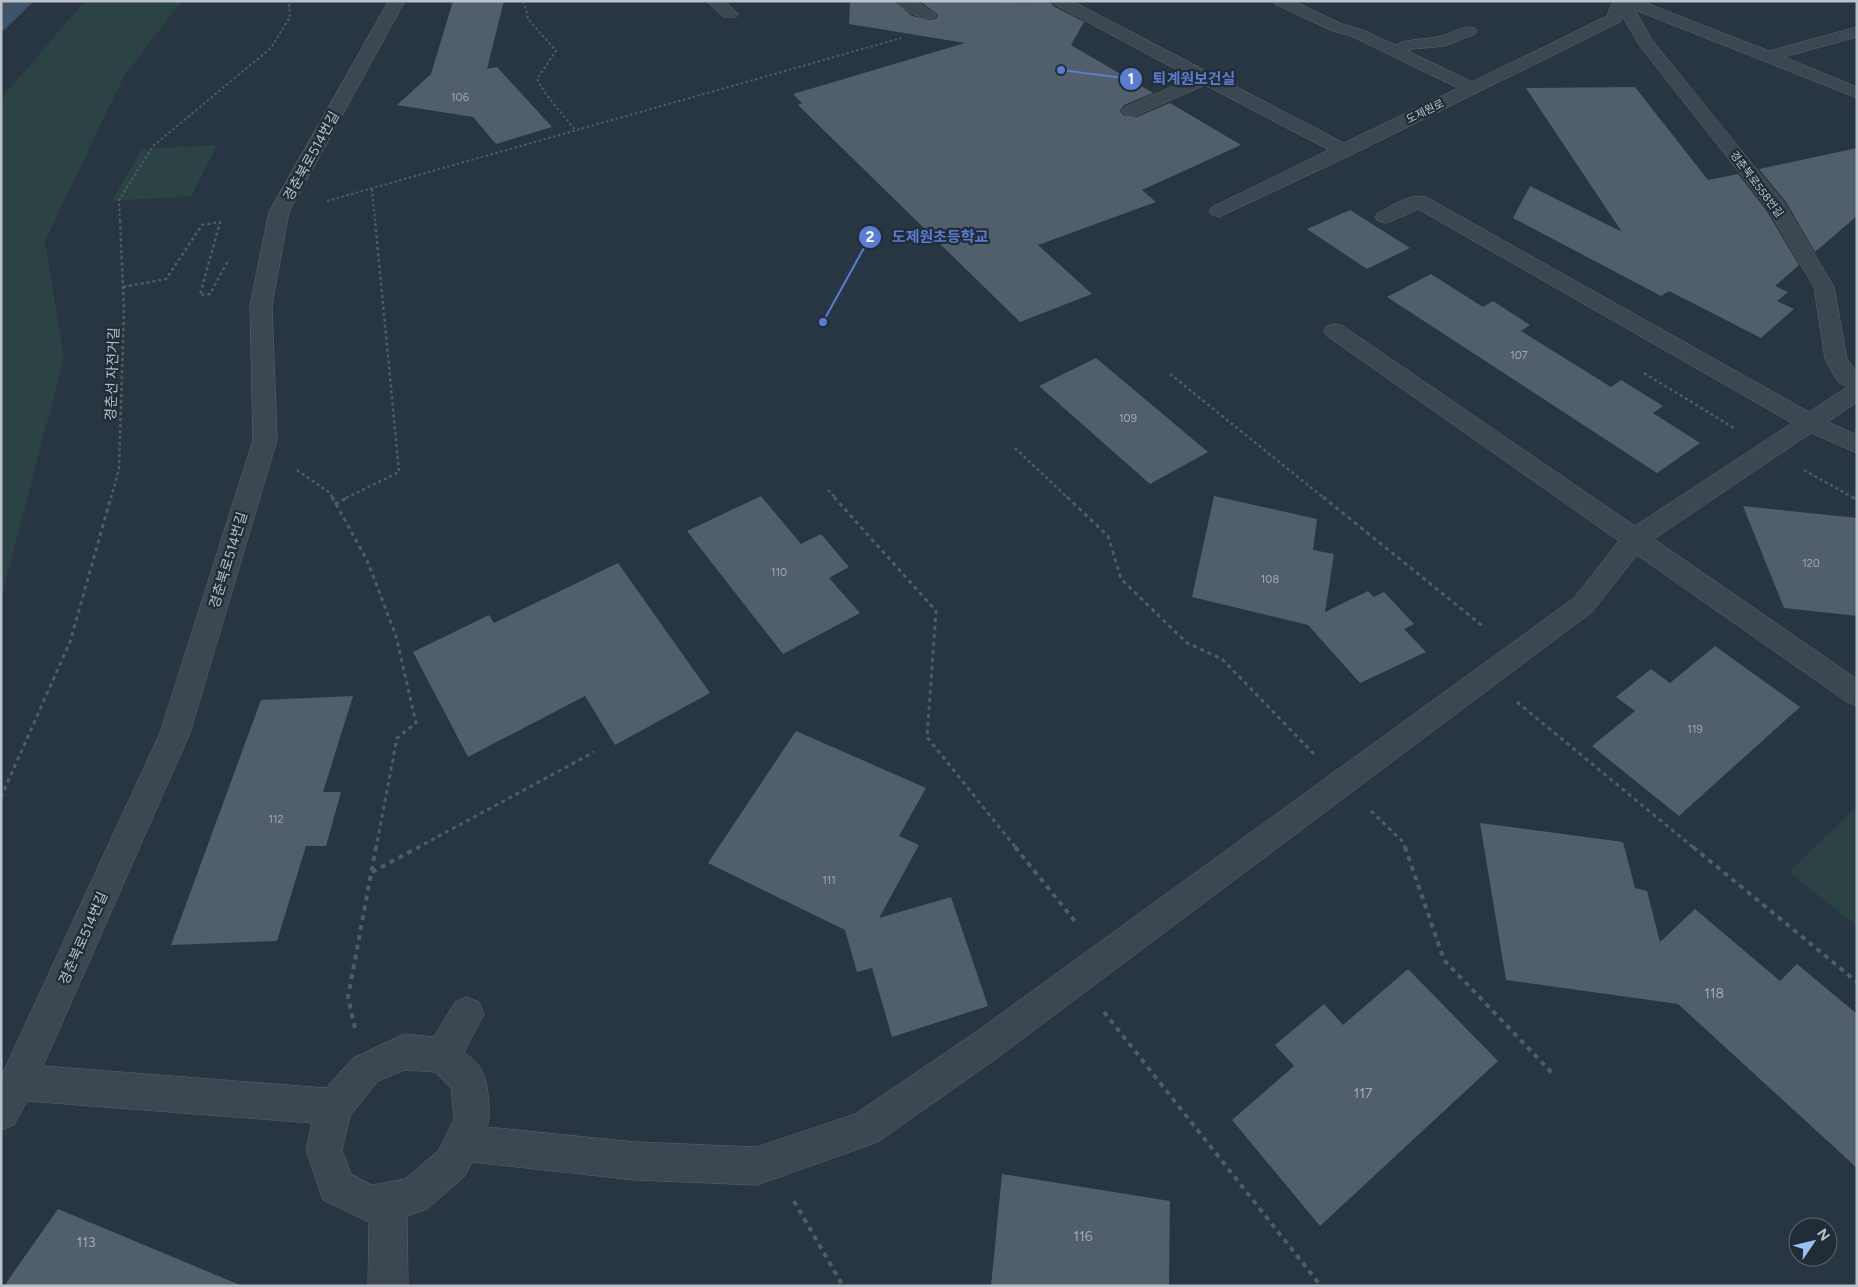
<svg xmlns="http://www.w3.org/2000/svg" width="1858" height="1287" font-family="Figtree,'Noto Sans KR',sans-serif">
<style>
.green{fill:#2b4344}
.water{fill:#3f546a}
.building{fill:#515e6c}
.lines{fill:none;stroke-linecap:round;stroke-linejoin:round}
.minor-casing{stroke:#5a656f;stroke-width:1}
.path-far3{stroke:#4a6061;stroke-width:2;stroke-dasharray:2.5 2.5;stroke-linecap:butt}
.path-far2{stroke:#4a6061;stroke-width:2.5;stroke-dasharray:3 3;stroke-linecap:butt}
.path-far1{stroke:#4a6061;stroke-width:3;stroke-dasharray:4 4;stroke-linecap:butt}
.path{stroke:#4a6061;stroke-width:4;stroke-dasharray:5 5;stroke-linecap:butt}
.minor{fill:#3c4751;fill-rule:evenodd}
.labels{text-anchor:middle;stroke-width:4.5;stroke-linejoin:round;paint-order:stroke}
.number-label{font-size:11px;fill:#9fa9b3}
.far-street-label{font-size:11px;fill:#b9c2cb;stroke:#212c37}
.street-label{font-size:14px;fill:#b9c2cb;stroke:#212c37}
.near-number-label{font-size:14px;fill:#9fa9b3}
.leader{fill:none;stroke:#5b7cd3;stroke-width:2}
.callout-dot{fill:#5b7cd3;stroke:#212c37;stroke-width:2}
.mark-label{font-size:15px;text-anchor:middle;font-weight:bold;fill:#fff}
.callout-label{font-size:15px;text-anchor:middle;font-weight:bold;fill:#5b7cd3;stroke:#212c37;stroke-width:4.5;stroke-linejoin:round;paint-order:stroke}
</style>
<rect width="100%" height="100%" fill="#283542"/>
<g class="green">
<polygon points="85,1 182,1 124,76 45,241 64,358 1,598 1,99"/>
<polygon points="217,145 191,196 112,201 142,149"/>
<polygon points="1857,806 1857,926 1789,872"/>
</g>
<polygon class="water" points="1,1 34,1 1,33"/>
<g class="building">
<polygon points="453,1 504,1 487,69 497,67 552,127 496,144 473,117 397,105 431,74"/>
<polygon points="850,1 894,1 912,16 929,20 936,19 938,15 920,1 1050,1 1053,6 1084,22 1071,45 1153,93 1124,105 1120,111 1124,116 1137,117 1170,103 1241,145 1142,190 1156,202 1038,245 1092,294 1020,322 798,105 802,103 793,94 965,43 849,24"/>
<polygon points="1635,87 1708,180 1738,174 1766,210 1799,265 1775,286 1788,292 1777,301 1794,309 1761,338 1669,291 1661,296 1513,218 1530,186 1622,232 1526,88"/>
<polygon points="1857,148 1857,216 1815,252 1786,202 1759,169"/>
<polygon points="1350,210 1410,248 1367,269 1307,229"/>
<polygon points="1431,274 1483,307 1493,301 1530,325 1521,331 1611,387 1621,380 1663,406 1653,413 1700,443 1657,473 1387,297"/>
<polygon points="1096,358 1208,452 1150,484 1039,386"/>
<polygon points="761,496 801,544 821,534 849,567 829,578 860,613 783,654 687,531"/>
<polygon points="1214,496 1317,519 1313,550 1334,554 1325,612 1368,591 1374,597 1384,592 1414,624 1404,629 1426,652 1360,683 1308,625 1192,597"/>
<polygon points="1743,506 1857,518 1857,616 1784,608"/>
<polygon points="618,563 710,693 615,745 585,696 468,757 413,652 489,615 494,623"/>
<polygon points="1715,646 1800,707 1679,816 1592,746 1635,711 1616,697 1651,669 1670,683"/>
<polygon points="353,696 323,792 341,792 326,846 306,846 277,941 171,945 261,700"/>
<polygon points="796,731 926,788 899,836 919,845 879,918 951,897 988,1006 892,1037 872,968 857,972 845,930 708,863"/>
<polygon points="1480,823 1623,842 1635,888 1647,891 1660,942 1695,909 1780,981 1797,964 1857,1014 1857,1168 1678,1004 1506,980"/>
<polygon points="1408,969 1498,1061 1320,1226 1232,1120 1294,1066 1275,1045 1324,1004 1343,1025"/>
<polygon points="1002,1174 1170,1201 1169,1286 991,1286"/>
<polygon points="58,1209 240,1285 240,1286 4,1286"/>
</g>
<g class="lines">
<g class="minor-casing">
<g id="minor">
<path d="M389,1H405L289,212L272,305L277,440L190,733L43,1066L326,1088L353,1058L404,1034L434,1037L455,1002L467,997L479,1002L484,1014L464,1052C470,1057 477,1062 481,1069C488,1080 492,1115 487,1127L635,1142L757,1147L855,1114L973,1034L1574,598L1619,541L1327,336L1324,331L1327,326L1335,324L1343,326L1635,526L1792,423L1418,209L1392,221L1385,223L1378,221L1375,217L1378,213C1392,206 1410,193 1426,197L1809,412L1847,387L1838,382L1825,359L1814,287L1768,209L1639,45L1623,17L1620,22L1351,155L1219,217L1212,215L1209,211L1212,207L1329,150L1205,85L1137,115L1131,116L1125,115L1122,111L1125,107L1192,78L1054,4L1052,1H1072L1344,143L1458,88L1351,36L1330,30L1275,4L1273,1H1294L1342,24L1363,30L1395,45C1410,38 1425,40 1441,36C1453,34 1462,24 1475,28L1477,31L1475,34L1445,46L1413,49L1408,51L1472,82L1607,16L1613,1H1641L1769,51L1857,27V37L1784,57L1857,87V98L1635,10L1652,40L1784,203L1834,287L1847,359L1857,373V402L1828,422L1857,435V453L1811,433L1654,539L1857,679V706L1847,702L1637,555L1592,612L997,1058L878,1142L757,1185L635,1180L472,1162L465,1176L427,1209L407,1216L408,1286H368L369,1222L323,1200L306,1150L312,1123L27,1101L14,1125L1,1130V1077L160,733L253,440L250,305L269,212ZM405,1070L435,1072L451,1088L454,1119L439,1150L405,1179L372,1185L351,1174L342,1150L350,1116L377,1082Z"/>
<polygon points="707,1 725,1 738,14 736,17 724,17"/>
<path d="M896,1H916L936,15L934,18C922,21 903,10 896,1Z"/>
</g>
</g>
<g class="path-far3">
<polyline points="524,1 528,19 556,51 537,79 545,93 576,131"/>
<polyline points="962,21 1026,3"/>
<polyline points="372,189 375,221"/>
<polyline points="327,201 901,38"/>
<polyline points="120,221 119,200 153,146 271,48 290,17 289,1"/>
</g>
<g class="path-far2">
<polyline points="123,287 166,279 202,225 220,222 200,295 210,294 229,259"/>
<polyline points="1644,373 1734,428"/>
<polyline points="1170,374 1324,498"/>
<polyline points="1015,448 1068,498"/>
<polyline points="297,470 330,493 333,498"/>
<polyline points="1804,470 1854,498"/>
<polyline points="828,490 836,498"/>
<polyline points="111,498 119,469 124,309 120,220"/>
<polyline points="346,498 399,472 375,220"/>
</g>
<g class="path-far1">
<polyline points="332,497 367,560 396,636 416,723 397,738 376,848"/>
<polyline points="834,497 936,611 927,737 1016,848"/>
<polyline points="1067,497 1108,536 1121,579 1187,643 1222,659 1314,754"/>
<polyline points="1323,497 1485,628"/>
<polyline points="1852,497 1857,500"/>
<polyline points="335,504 349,497"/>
<polyline points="1517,702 1694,848"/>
<polyline points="1,797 70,642 111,497"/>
<polyline points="1371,811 1403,842 1405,848"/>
<polyline points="417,848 594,752"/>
</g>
<g class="path">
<polyline points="1015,847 1078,925"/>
<polyline points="1405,847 1444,960 1553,1074"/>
<polyline points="1693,847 1857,982"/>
<polyline points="372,872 419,847"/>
<polyline points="1104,1012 1321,1286"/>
<polyline points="355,1028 348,997 376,847"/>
<polyline points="794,1201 843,1286"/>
</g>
<use href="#minor" class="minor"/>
</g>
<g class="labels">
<g class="number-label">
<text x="460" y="101">106</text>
<text x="1519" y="359">107</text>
<text x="1128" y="422">109</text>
<text x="1811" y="567">120</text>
<text x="779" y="576">110</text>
<text x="1270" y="583">108</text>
<text x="1695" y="733">119</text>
<text x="276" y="823">112</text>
<text x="829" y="884">111</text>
</g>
<g class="far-street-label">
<text transform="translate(1425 111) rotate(-26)" y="4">도제원로</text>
<text transform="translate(1757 184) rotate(53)" y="4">경춘북로558번길</text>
</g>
<g class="street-label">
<text transform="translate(311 156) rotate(-61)" y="5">경춘북로514번길</text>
<text transform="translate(112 374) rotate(-88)" y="5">경춘선 자전거길</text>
<text transform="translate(228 560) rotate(-73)" y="5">경춘북로514번길</text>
<text transform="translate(83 938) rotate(-66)" y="5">경춘북로514번길</text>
</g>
<g class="near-number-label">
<text x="1714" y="998">118</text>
<text x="1363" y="1098">117</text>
<text x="1083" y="1241">116</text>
<text x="86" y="1247">113</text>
</g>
</g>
<path class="leader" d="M1061 70L1131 79M823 322L870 237"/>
<g class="callout-dot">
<circle cx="1061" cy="70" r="5"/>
<circle cx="823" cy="322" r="5"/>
<circle cx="1131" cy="79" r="12"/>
<circle cx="870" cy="237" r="12"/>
</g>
<g class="mark-label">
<text x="1131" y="84">1</text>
<text x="870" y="242">2</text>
</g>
<g class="callout-label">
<text x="1194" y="84">퇴계원보건실</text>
<text x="940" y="242">도제원초등학교</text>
</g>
<rect width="1858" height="1287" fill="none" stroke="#b9c2cb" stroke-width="5"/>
<g transform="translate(1813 1242) rotate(55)"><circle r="24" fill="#212c37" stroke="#5e6872"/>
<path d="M0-4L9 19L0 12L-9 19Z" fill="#96c1f4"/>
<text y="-8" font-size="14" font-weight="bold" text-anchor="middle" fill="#b9c2cb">N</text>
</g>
</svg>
